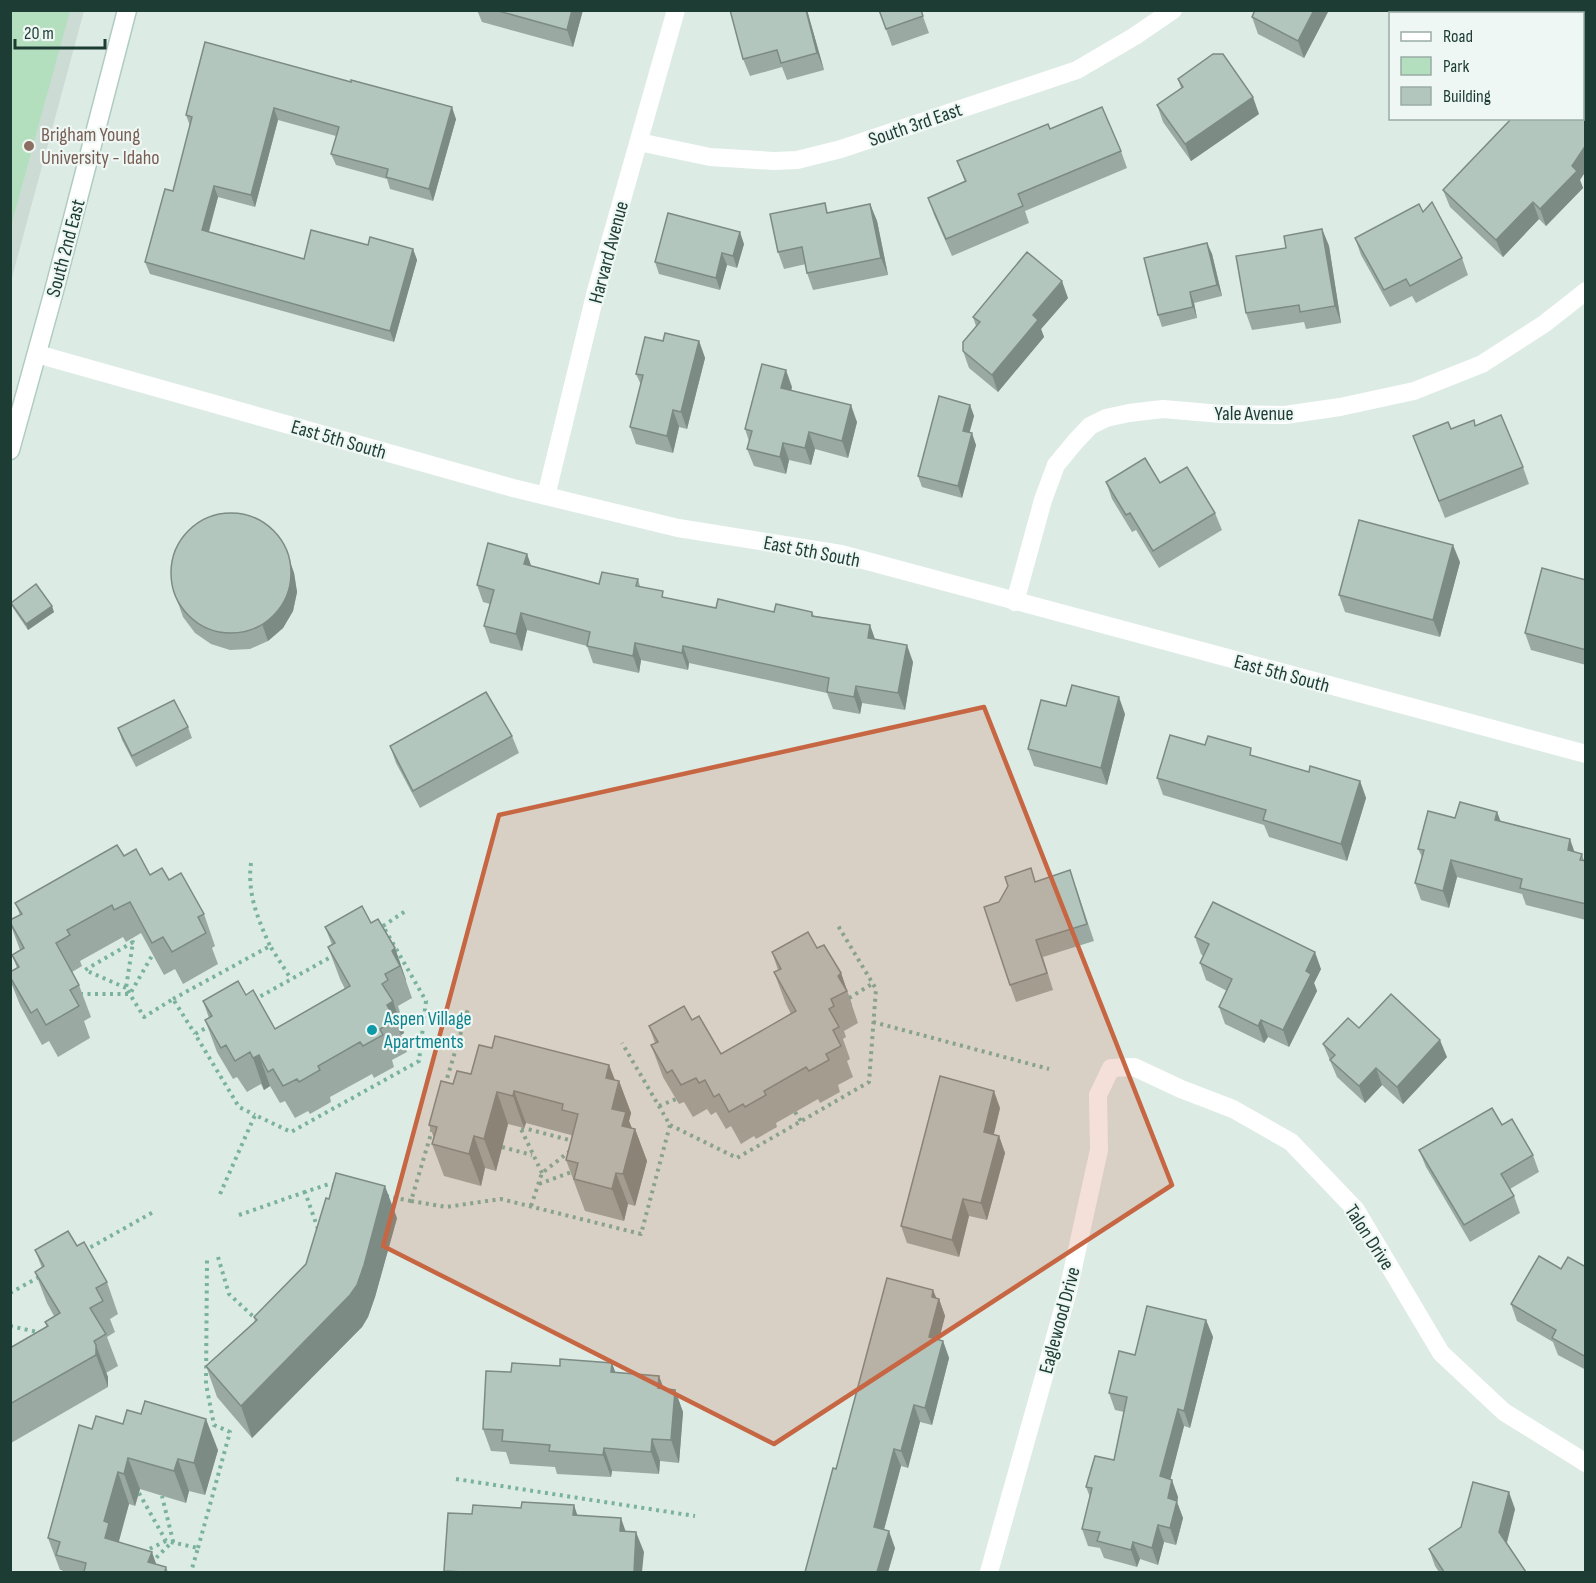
<svg xmlns="http://www.w3.org/2000/svg" width="1596" height="1583" font-family="'Sofia Sans Condensed',sans-serif">
<style>
.built{fill:#ccdbd4}
.green{fill:#b4dfbf}
.lines{fill:none;stroke-linecap:round;stroke-linejoin:round}
.secondary-casing{stroke:#b0ccc1;stroke-width:21}
.path{stroke:#7ab2a0;stroke-width:4;stroke-dasharray:3 4.5;stroke-linecap:butt}
.minor{stroke:#fff;stroke-width:18}
.secondary{stroke:#fff;stroke-width:18}
.wall{fill:#9aaaa3}
.shaded-wall{fill:#7d8b85}
.building{fill:#b3c6be;stroke:#7d8b85;stroke-width:1.5}
.marked{fill:#c66642;fill-opacity:0.2;stroke:#c66642;stroke-width:4.5;stroke-linejoin:round}
.education-dot{fill:#8d6e63;stroke:#eef7f3;stroke-width:2}
.culture-dot{fill:#0f9aa8;stroke:#eef7f3;stroke-width:2}
.labels{text-anchor:middle;stroke-width:4.5;stroke-linejoin:round;paint-order:stroke}
.street-label{font-size:20px;fill:#1d3c34;stroke:#eef7f3}
.education-label{font-size:20px;fill:#785e54;stroke:#eef7f3;text-anchor:start}
.culture-label{font-size:20px;fill:#0d838f;stroke:#eef7f3;text-anchor:start}
</style>
<rect width="100%" height="100%" fill="#ddebe5"/>
<polygon class="built" points="11,11 84,11 11,281"/>
<polygon class="green" points="11,10 70,11 11,226 10,11"/>
<g class="lines">
<g class="secondary-casing">
<polyline id="secondary" points="10,450 54,291 127,10"/>
</g>
<g class="path">
<path d="M251,863C247,894 258,919 270,946"/>
<polyline points="383,926 407,910"/>
<polyline points="126,988 85,970 133,942 126,988 144,1017 173,999 195,1034"/>
<polyline points="80,994 130,994 153,954"/>
<polyline points="849,998 872,984"/>
<polyline points="173,999 270,946 291,979"/>
<polyline points="254,1000 336,954"/>
<polyline points="873,1022 1049,1069"/>
<polyline points="211,1025 195,1034 239,1107 255,1115"/>
<polyline points="445,1085 468,1009"/>
<polyline points="659,1106 676,1099"/>
<polyline points="795,1112 801,1121"/>
<polyline points="670,1125 737,1158 869,1082 876,989 837,924"/>
<polyline points="502,1147 532,1155"/>
<polyline points="542,1173 520,1127 573,1141"/>
<polyline points="539,1184 574,1171"/>
<polyline points="220,1194 255,1115 291,1132 419,1061 426,1001 383,926 379,929"/>
<polyline points="386,1196 411,1201 433,1127"/>
<polyline points="411,1201 446,1207 501,1199 641,1234 670,1125 622,1043"/>
<polyline points="531,1206 542,1173 570,1151"/>
<polyline points="239,1215 305,1192"/>
<polyline points="318,1229 305,1192 329,1184 337,1186"/>
<polyline points="84,1251 155,1211"/>
<polyline points="218,1257 229,1294 257,1320"/>
<polyline points="10,1293 41,1276"/>
<polyline points="10,1326 42,1333"/>
<polyline points="456,1479 695,1516"/>
<polyline points="139,1493 166,1541 198,1548 191,1572"/>
<polyline points="198,1548 230,1432 214,1425 206,1384 207,1259"/>
<polyline points="143,1552 166,1541"/>
<polyline points="151,1563 173,1541 162,1496"/>
</g>
<g class="minor">
<polyline points="639,142 710,157 774,161 797,160 841,149 1077,70 1135,36 1173,10"/>
<polyline points="37,354 513,488 678,528 841,554 1586,754"/>
<polyline points="546,496 596,291 676,10"/>
<polyline points="1015,602 1043,500 1056,465 1075,442 1090,426 1106,418 1129,413 1163,409 1221,414 1285,415 1340,407 1414,391 1482,364 1544,324 1586,291"/>
<polyline points="989,1572 1068,1291 1099,1150 1098,1095 1111,1068 1134,1067 1181,1089 1233,1109 1291,1142 1356,1210 1441,1353 1504,1412 1586,1463"/>
</g>
<use href="#secondary" class="secondary"/>
</g>
<g class="wall">
<polygon points="477,10 583,10 573,47 482,22"/>
<polygon points="807,10 824,70 787,80 782,67 750,76 743,59"/>
<polygon points="879,10 922,10 921,11 929,33 892,46"/>
<polygon points="1329,10 1304,58 1258,34 1252,17"/>
<polygon points="205,42 456,119 433,201 390,189 387,179 336,165 331,154 336,136 278,120 255,207 218,197 209,232 304,259 368,245 413,249 417,260 394,342 150,274 145,262 173,191 190,126 186,115"/>
<polygon points="1178,79 1259,114 1191,161 1163,122 1157,105 1181,88"/>
<polygon points="1050,129 1121,151 1127,168 1025,211 1029,223 952,256 934,215 928,198 965,182 957,161"/>
<polygon points="1580,180 1583,188 1546,226 1539,219 1503,257 1450,207 1443,190"/>
<polygon points="870,204 877,221 888,275 813,290 807,273 806,264 784,269 778,252 829,213"/>
<polygon points="1423,212 1462,258 1468,275 1416,303 1412,296 1390,307 1361,255 1355,238"/>
<polygon points="1322,229 1329,246 1341,323 1306,329 1304,322 1252,330 1246,313 1286,248"/>
<polygon points="1207,243 1212,254 1222,296 1194,303 1197,318 1162,327 1158,315"/>
<polygon points="744,244 737,268 727,265 720,290 659,274 655,262"/>
<polygon points="1068,298 1041,329 1044,337 998,392 969,368 963,351 976,326 973,317"/>
<polygon points="663,341 699,341 705,358 687,429 679,427 673,453 636,444 630,427 641,385 636,374"/>
<polygon points="792,387 791,390 857,422 848,458 815,449 811,465 789,460 786,474 754,466 747,449 749,441 745,429"/>
<polygon points="970,405 974,416 969,433 976,445 962,498 922,487 918,476"/>
<polygon points="1476,425 1523,467 1529,484 1445,518 1413,436"/>
<polygon points="1106,482 1160,483 1215,513 1222,530 1159,568 1136,530 1132,532 1112,499"/>
<polygon points="527,554 531,566 599,584 638,579 640,586 665,598 716,608 774,612 812,612 814,616 870,625 875,640 913,662 905,710 862,703 860,714 833,709 827,693 689,663 688,670 641,660 639,673 593,663 587,646 527,630 522,651 490,643 484,626 490,604 483,602 477,585"/>
<polygon points="288,556 294,573 297,592 293,611 283,628 268,641 250,649 230,650 211,644 195,633 183,617 177,600"/>
<polygon points="1460,562 1440,637 1345,612 1339,595"/>
<polygon points="1586,580 1586,665 1531,650 1525,633"/>
<polygon points="11,603 54,612 28,630 13,608"/>
<polygon points="1125,714 1107,785 1034,766 1028,749"/>
<polygon points="188,727 192,738 136,767 122,740 118,728"/>
<polygon points="512,736 519,753 420,808 396,763 390,746"/>
<polygon points="1205,745 1254,756 1309,772 1360,781 1366,798 1347,861 1269,837 1264,825 1163,795 1157,778"/>
<polygon points="1497,812 1501,822 1575,852 1582,854 1584,861 1586,861 1586,920 1526,905 1522,894 1457,877 1449,908 1421,900 1415,883 1422,857 1418,849 1455,818"/>
<polygon points="124,856 150,875 169,880 204,914 215,946 212,948 218,964 183,984 175,969 164,975 141,933 126,942 123,937 80,961 82,966 72,972 79,985 91,1017 84,1021 90,1038 58,1057 49,1041 42,1045 20,1005 10,980 10,972 17,968 12,955 20,950 10,923 20,915 15,903"/>
<polygon points="1036,882 1076,887 1094,941 1043,957 1053,990 1016,1002 1010,985 999,902"/>
<polygon points="371,923 395,948 406,980 406,981 412,998 398,1006 400,1012 397,1014 404,1033 401,1035 407,1052 392,1060 394,1067 374,1078 372,1074 330,1097 331,1102 310,1114 308,1111 295,1118 285,1101 280,1103 270,1086 264,1090 261,1084 247,1092 237,1077 233,1079 217,1052 205,1020 209,1018 203,1001 246,995 275,1029 345,989 340,979 328,947 332,945 325,927"/>
<polygon points="1195,937 1321,969 1314,983 1317,991 1289,1047 1268,1037 1264,1043 1225,1024 1219,1007 1227,991 1206,980 1200,963 1203,956 1201,954"/>
<polygon points="817,948 841,973 858,1023 844,1031 846,1037 843,1039 850,1059 847,1061 853,1077 838,1085 840,1092 820,1103 818,1099 776,1123 777,1127 756,1139 754,1136 741,1144 731,1126 726,1129 716,1112 711,1115 707,1109 693,1117 684,1102 679,1104 663,1077 651,1045 655,1043 649,1026 692,1020 721,1054 791,1014 786,1004 774,972 778,970 772,952"/>
<polygon points="1359,1028 1447,1057 1403,1104 1382,1085 1365,1103 1337,1077 1323,1044"/>
<polygon points="492,1048 609,1065 615,1080 619,1081 631,1113 629,1121 632,1128 635,1129 647,1161 635,1206 628,1204 624,1221 585,1211 566,1160 572,1137 571,1135 526,1123 524,1128 508,1124 496,1171 485,1168 481,1186 444,1176 432,1144 434,1138 429,1125 453,1084 471,1074"/>
<polygon points="1000,1108 994,1134 999,1136 1005,1153 987,1220 969,1216 959,1257 907,1243 901,1226"/>
<polygon points="1502,1125 1533,1155 1539,1172 1510,1189 1514,1196 1520,1213 1470,1242 1426,1167 1419,1150"/>
<polygon points="397,1218 375,1297 368,1317 362,1327 252,1438 217,1397 206,1366 255,1321 254,1317"/>
<polygon points="77,1246 107,1282 118,1314 110,1319 115,1332 107,1337 118,1366 106,1373 108,1377 108,1387 11,1443 10,1348 47,1327 45,1322 54,1316 47,1303 35,1272 42,1268 35,1250"/>
<polygon points="1586,1267 1586,1370 1558,1355 1553,1342 1517,1321 1511,1304 1561,1269"/>
<polygon points="933,1290 936,1298 939,1299 945,1316 939,1340 943,1341 949,1358 932,1425 920,1422 908,1468 901,1466 884,1530 895,1548 888,1572 805,1572 836,1469"/>
<polygon points="1206,1320 1213,1337 1190,1428 1184,1426 1170,1479 1178,1497 1177,1502 1183,1518 1176,1545 1164,1542 1158,1565 1140,1559 1137,1567 1104,1558 1100,1548 1088,1546 1082,1529 1090,1497 1086,1487 1114,1460 1124,1412 1115,1410 1109,1393 1135,1355"/>
<polygon points="612,1363 615,1373 659,1376 664,1389 675,1390 683,1412 679,1463 660,1461 659,1474 612,1471 611,1477 557,1474 555,1467 510,1464 506,1452 491,1451 483,1429 511,1372 560,1366"/>
<polygon points="141,1414 218,1450 205,1495 189,1491 186,1503 140,1489 135,1506 129,1504 118,1542 156,1564 166,1567 168,1572 63,1572 62,1570 60,1570 48,1538 92,1429 123,1424"/>
<polygon points="1515,1509 1507,1543 1526,1572 1439,1572 1435,1566 1429,1549 1461,1527"/>
</g>
<g class="shaded-wall">
<polygon points="572,10 583,10 573,47 567,30"/>
<polygon points="806,10 807,10 824,70 817,53"/>
<polygon points="1314,10 1329,10 1304,58 1298,41"/>
<polygon points="1253,97 1259,114 1191,161 1185,144"/>
<polygon points="452,107 456,119 433,201 429,189"/>
<polygon points="274,108 278,120 255,207 251,195"/>
<polygon points="1586,145 1586,171 1580,180 1583,188 1546,226 1540,209"/>
<polygon points="214,186 218,197 206,241 202,230"/>
<polygon points="1533,202 1539,219 1503,257 1496,240"/>
<polygon points="870,204 877,221 888,275 881,258"/>
<polygon points="1322,229 1329,246 1341,323 1335,306"/>
<polygon points="740,232 744,244 737,268 733,256"/>
<polygon points="1207,243 1212,254 1222,296 1217,285"/>
<polygon points="413,249 417,260 394,342 390,331"/>
<polygon points="722,253 727,265 720,290 716,278"/>
<polygon points="1062,281 1068,298 1041,329 1044,337 998,392 992,375 1033,315"/>
<polygon points="1190,292 1194,303 1197,318 1193,307"/>
<polygon points="699,341 705,358 687,429 681,412"/>
<polygon points="786,370 792,387 788,405 781,388"/>
<polygon points="851,405 857,422 848,458 842,441"/>
<polygon points="970,405 974,416 967,442 963,431"/>
<polygon points="673,410 679,427 673,453 667,436"/>
<polygon points="809,432 815,449 811,465 805,448"/>
<polygon points="972,433 976,445 962,498 958,486"/>
<polygon points="783,443 789,460 786,474 780,457"/>
<polygon points="1453,545 1460,562 1440,637 1433,620"/>
<polygon points="527,554 533,571 524,564"/>
<polygon points="288,556 294,573 297,592 293,611 283,628 268,641 262,624"/>
<polygon points="52,606 54,612 28,630 26,624"/>
<polygon points="521,613 527,630 522,651 516,634"/>
<polygon points="870,625 876,642 868,638"/>
<polygon points="635,643 641,660 639,673 633,656"/>
<polygon points="907,645 913,662 905,710 898,693"/>
<polygon points="683,646 689,663 688,670 682,653"/>
<polygon points="856,686 862,703 860,714 854,697"/>
<polygon points="1119,697 1125,714 1107,785 1101,768"/>
<polygon points="1360,781 1366,798 1347,861 1341,844"/>
<polygon points="1497,812 1503,829 1495,820"/>
<polygon points="1570,839 1576,856 1568,850"/>
<polygon points="1451,860 1457,877 1449,908 1443,891"/>
<polygon points="395,948 406,980 406,981 400,966 392,951"/>
<polygon points="1315,952 1321,969 1314,983 1317,991 1289,1047 1283,1030 1306,971"/>
<polygon points="841,973 852,1005 852,1006 847,991 838,976"/>
<polygon points="393,1001 404,1033 401,1035 395,1020 387,1005"/>
<polygon points="1261,1020 1268,1037 1264,1043 1258,1026"/>
<polygon points="1440,1040 1447,1057 1403,1104 1397,1087"/>
<polygon points="259,1055 270,1086 264,1090 253,1058"/>
<polygon points="609,1065 618,1088 619,1081 631,1113 629,1121 634,1134 635,1129 647,1161 635,1206 623,1174 612,1109 606,1078"/>
<polygon points="1376,1068 1382,1085 1365,1103 1359,1086"/>
<polygon points="514,1091 526,1123 524,1128 513,1096"/>
<polygon points="994,1091 1000,1108 990,1149 984,1132"/>
<polygon points="497,1092 508,1124 496,1171 484,1139"/>
<polygon points="474,1136 485,1168 481,1186 469,1154"/>
<polygon points="999,1136 1005,1153 987,1220 981,1203"/>
<polygon points="616,1173 628,1204 624,1221 612,1189"/>
<polygon points="385,1186 397,1218 375,1297 368,1317 362,1327 252,1438 241,1406"/>
<polygon points="963,1199 969,1216 959,1257 952,1240"/>
<polygon points="933,1290 938,1302 939,1299 945,1316 935,1354 929,1337 932,1297"/>
<polygon points="1206,1320 1213,1337 1190,1428 1184,1411"/>
<polygon points="943,1341 949,1358 932,1425 925,1408"/>
<polygon points="96,1345 108,1377 108,1387 96,1355"/>
<polygon points="612,1363 620,1385 611,1372"/>
<polygon points="659,1376 667,1398 658,1388"/>
<polygon points="675,1390 683,1412 679,1463 671,1440"/>
<polygon points="914,1405 920,1422 908,1468 901,1451"/>
<polygon points="1178,1409 1184,1426 1167,1493 1160,1476"/>
<polygon points="206,1419 218,1450 205,1495 194,1463"/>
<polygon points="652,1439 660,1461 659,1474 651,1452"/>
<polygon points="604,1448 612,1471 611,1477 603,1455"/>
<polygon points="894,1449 901,1466 880,1544 874,1527"/>
<polygon points="128,1458 140,1489 135,1506 124,1474"/>
<polygon points="178,1459 189,1491 186,1503 174,1471"/>
<polygon points="118,1472 129,1504 118,1545 105,1538 104,1521"/>
<polygon points="1172,1480 1178,1497 1177,1502 1183,1518 1176,1545 1170,1528 1168,1498"/>
<polygon points="1509,1492 1515,1509 1505,1549 1499,1532"/>
<polygon points="574,1505 581,1526 573,1515"/>
<polygon points="621,1518 628,1538 620,1531"/>
<polygon points="1158,1525 1164,1542 1158,1565 1152,1548"/>
<polygon points="889,1531 895,1548 888,1572 877,1572"/>
<polygon points="636,1532 644,1552 642,1572 634,1572"/>
<polygon points="1133,1542 1140,1559 1137,1567 1131,1550"/>
<polygon points="152,1552 159,1572 148,1562"/>
</g>
<g class="building">
<polygon points="495,10 572,10 567,30"/>
<polygon points="730,10 806,10 817,53 781,63 777,50 743,59"/>
<polygon points="879,10 921,10 923,16 886,29"/>
<polygon points="1255,10 1314,10 1298,41 1252,17"/>
<polygon points="1582,26 1586,28 1586,79 1583,82 1586,84 1586,145 1572,166 1577,171 1540,209 1533,202 1496,240 1443,190 1512,118 1582,118"/>
<polygon points="205,42 351,82 351,80 452,107 429,189 386,177 388,169 331,154 339,127 274,108 251,195 214,186 202,230 304,259 311,230 368,245 370,237 413,249 390,331 145,262 165,189 173,191 192,117 186,115"/>
<polygon points="1213,54 1223,54 1253,97 1185,144 1157,105 1183,87 1178,79"/>
<polygon points="1102,107 1121,151 1018,194 1023,206 946,239 928,198 966,181 957,161 1048,124 1050,129"/>
<polygon points="1432,202 1462,258 1410,286 1406,279 1384,290 1355,238 1419,204 1423,212"/>
<polygon points="825,203 827,213 870,204 881,258 807,273 802,247 778,252 770,214"/>
<polygon points="668,213 740,232 733,256 722,253 716,278 655,262"/>
<polygon points="1322,229 1335,306 1300,312 1299,305 1246,313 1236,256 1286,248 1284,236"/>
<polygon points="1207,243 1217,285 1190,292 1193,307 1158,315 1144,258"/>
<polygon points="1027,252 1062,281 1033,315 1038,320 992,375 963,351 963,342 980,322 973,317"/>
<polygon points="665,333 699,341 681,412 673,410 667,436 630,427 643,375 636,374 645,337 663,341"/>
<polygon points="762,364 786,370 781,388 851,405 842,441 809,432 805,448 783,443 780,457 747,449 752,431 745,429"/>
<polygon points="939,396 970,405 963,431 972,433 958,486 918,476"/>
<polygon points="1501,415 1523,467 1439,501 1413,436 1448,422 1451,429 1474,420 1475,426"/>
<polygon points="1145,458 1160,483 1187,467 1215,513 1153,551 1130,513 1126,515 1106,482"/>
<circle cx="231" cy="573" r="60"/>
<polygon points="1359,520 1453,545 1433,620 1339,595"/>
<polygon points="488,543 527,554 524,564 599,584 602,572 638,579 636,586 663,591 662,597 716,608 718,599 774,612 776,604 812,612 812,616 870,625 868,638 907,645 898,693 856,686 854,697 827,692 829,678 683,646 682,653 635,643 633,656 587,646 590,632 521,613 516,634 484,626 494,590 477,585"/>
<polygon points="1542,568 1586,580 1586,650 1525,633"/>
<polygon points="36,584 52,606 26,624 11,603"/>
<polygon points="1072,685 1119,697 1101,768 1028,749 1041,700 1066,706"/>
<polygon points="486,692 512,736 413,791 390,746"/>
<polygon points="174,700 188,727 132,756 118,728"/>
<polygon points="1170,735 1205,745 1208,736 1251,748 1250,755 1309,772 1310,766 1360,781 1341,844 1263,820 1266,810 1157,778"/>
<polygon points="1460,802 1497,812 1495,820 1570,839 1568,850 1582,854 1580,860 1586,861 1586,904 1520,888 1522,879 1451,860 1443,891 1415,883 1424,850 1418,849 1428,811 1455,818"/>
<polygon points="117,845 124,856 136,849 150,875 162,868 169,880 181,873 204,914 198,917 206,933 172,952 163,937 152,943 130,902 114,910 112,905 67,930 70,935 56,943 79,985 70,990 79,1006 46,1025 37,1009 31,1013 10,977 10,972 19,967 12,955 24,948 10,922 10,920 22,914 15,903"/>
<polygon points="1031,868 1035,882 1070,870 1087,924 1036,940 1047,973 1010,985 984,907 999,902 1008,886 1005,877"/>
<polygon points="1213,902 1315,952 1306,971 1311,974 1283,1030 1261,1020 1258,1026 1219,1007 1232,979 1200,963 1209,944 1195,937"/>
<polygon points="362,906 371,923 378,919 395,948 392,951 400,966 385,974 388,980 382,984 393,1001 387,1005 395,1020 380,1029 383,1035 363,1046 360,1042 318,1066 320,1070 299,1082 297,1079 283,1086 273,1069 268,1072 259,1055 253,1058 250,1052 235,1061 226,1045 221,1048 205,1020 212,1016 203,1001 238,981 246,995 253,990 275,1029 350,986 328,947 335,943 325,927"/>
<polygon points="808,932 817,948 824,945 841,973 838,976 847,991 831,999 834,1006 829,1009 839,1027 833,1030 841,1046 826,1054 829,1060 809,1071 806,1067 764,1091 766,1095 745,1107 743,1104 729,1112 719,1094 714,1097 705,1080 699,1083 696,1078 681,1085 672,1070 667,1073 651,1045 658,1042 649,1026 684,1006 692,1020 699,1016 721,1054 796,1011 774,972 781,969 772,952"/>
<polygon points="1391,994 1440,1040 1397,1087 1376,1068 1359,1086 1330,1060 1335,1055 1323,1044 1348,1018 1359,1028"/>
<polygon points="495,1036 609,1065 606,1078 619,1081 612,1109 626,1112 622,1126 635,1129 623,1174 616,1173 612,1189 574,1179 578,1163 566,1160 578,1114 562,1110 563,1104 514,1091 513,1096 497,1092 484,1139 474,1136 469,1154 432,1144 437,1127 429,1125 441,1081 453,1084 457,1071 471,1074 479,1045 492,1048"/>
<polygon points="940,1076 994,1091 984,1132 999,1136 981,1203 963,1199 952,1240 901,1226"/>
<polygon points="1492,1108 1502,1125 1512,1119 1533,1155 1501,1174 1514,1196 1464,1225 1419,1150"/>
<polygon points="336,1173 385,1186 364,1265 357,1285 350,1295 241,1406 206,1366 257,1320 254,1317 306,1264 326,1198 329,1199"/>
<polygon points="68,1231 77,1246 84,1242 107,1282 96,1288 103,1301 90,1308 106,1334 94,1341 96,1345 96,1355 10,1404 10,1348 48,1326 45,1322 60,1313 35,1272 44,1266 35,1250"/>
<polygon points="1539,1256 1561,1269 1568,1257 1586,1267 1586,1357 1552,1338 1556,1330 1511,1304"/>
<polygon points="887,1278 933,1290 932,1297 939,1299 929,1337 943,1341 925,1408 914,1405 901,1451 894,1449 874,1527 889,1531 877,1572 805,1572 833,1468 836,1469"/>
<polygon points="1147,1306 1206,1320 1184,1411 1178,1409 1160,1476 1172,1480 1168,1498 1177,1501 1170,1528 1158,1525 1152,1548 1133,1542 1131,1550 1097,1541 1100,1532 1082,1529 1092,1488 1086,1487 1095,1456 1114,1460 1127,1397 1109,1393 1119,1351 1135,1355"/>
<polygon points="560,1359 612,1363 611,1372 659,1376 658,1388 675,1390 671,1440 652,1439 651,1452 604,1448 603,1455 549,1451 550,1445 502,1441 503,1430 483,1429 486,1371 511,1372 512,1363 560,1366"/>
<polygon points="145,1401 206,1419 194,1463 178,1459 174,1471 128,1458 124,1474 118,1472 104,1521 109,1523 105,1538 152,1552 148,1562 166,1567 165,1572 84,1572 86,1563 56,1555 60,1542 48,1538 79,1425 92,1429 96,1416 123,1424 127,1410 141,1414"/>
<polygon points="1473,1482 1509,1492 1499,1532 1526,1572 1444,1572 1429,1549 1461,1527"/>
<polygon points="522,1502 574,1505 573,1515 621,1518 620,1531 636,1532 634,1572 464,1572 444,1571 448,1513 472,1514 473,1505 521,1508"/>
</g>
<path class="marked" d="M984,707L1172,1185L774,1444L383,1246L499,815Z"/>
<circle class="education-dot" cx="29" cy="146" r="6"/>
<circle class="culture-dot" cx="372" cy="1030" r="6"/>
<g class="labels">
<g class="street-label">
<text transform="translate(915 124) rotate(-19)" y="7">South 3rd East</text>
<text transform="translate(65 248) rotate(-75)" y="7">South 2nd East</text>
<text transform="translate(608 252) rotate(-75)" y="7">Harvard Avenue</text>
<text x="1254" y="420">Yale Avenue</text>
<text transform="translate(339 439) rotate(16)" y="7">East 5th South</text>
<text transform="translate(812 551) rotate(11)" y="7">East 5th South</text>
<text transform="translate(1282 673) rotate(15)" y="7">East 5th South</text>
<text transform="translate(1370 1237) rotate(57)" y="7">Talon Drive</text>
<text transform="translate(1059 1320) rotate(-75)" y="7">Eaglewood Drive</text>
</g>
<g class="education-label">
<text x="41" y="141">Brigham Young<tspan x="41" dy="23">University - Idaho</tspan></text>
</g>
<g class="culture-label">
<text x="384" y="1025">Aspen Village<tspan x="384" dy="23">Apartments</tspan></text>
</g>
</g>
<rect width="1596" height="1583" fill="none" stroke="#1d3c34" stroke-width="24"/>
<rect x="1389" y="12" width="195" height="108" fill="#eef7f3" stroke="#9aaca7" stroke-width="1.5"/>
<rect x="1401" y="32" width="30" height="9" fill="#ffffff" stroke="#9aaca7" stroke-width="1.5"/>
<text x="1443" y="42" font-size="18" fill="#1d3c34">Road</text>
<rect x="1401" y="57" width="30" height="18" fill="#b4dfbf" stroke="#9aaca7" stroke-width="1.5"/>
<text x="1443" y="72" font-size="18" fill="#1d3c34">Park</text>
<rect x="1401" y="87" width="30" height="18" fill="#b3c6be" stroke="#9aaca7" stroke-width="1.5"/>
<text x="1443" y="102" font-size="18" fill="#1d3c34">Building</text>
<path d="M15 39v9h90v-9" fill="none" stroke="#1d3c34" stroke-width="3"/>
<text x="24" y="39" font-size="18" fill="#1d3c34" stroke="#eef7f3" stroke-width="4.5" paint-order="stroke">20 m</text>
</svg>
